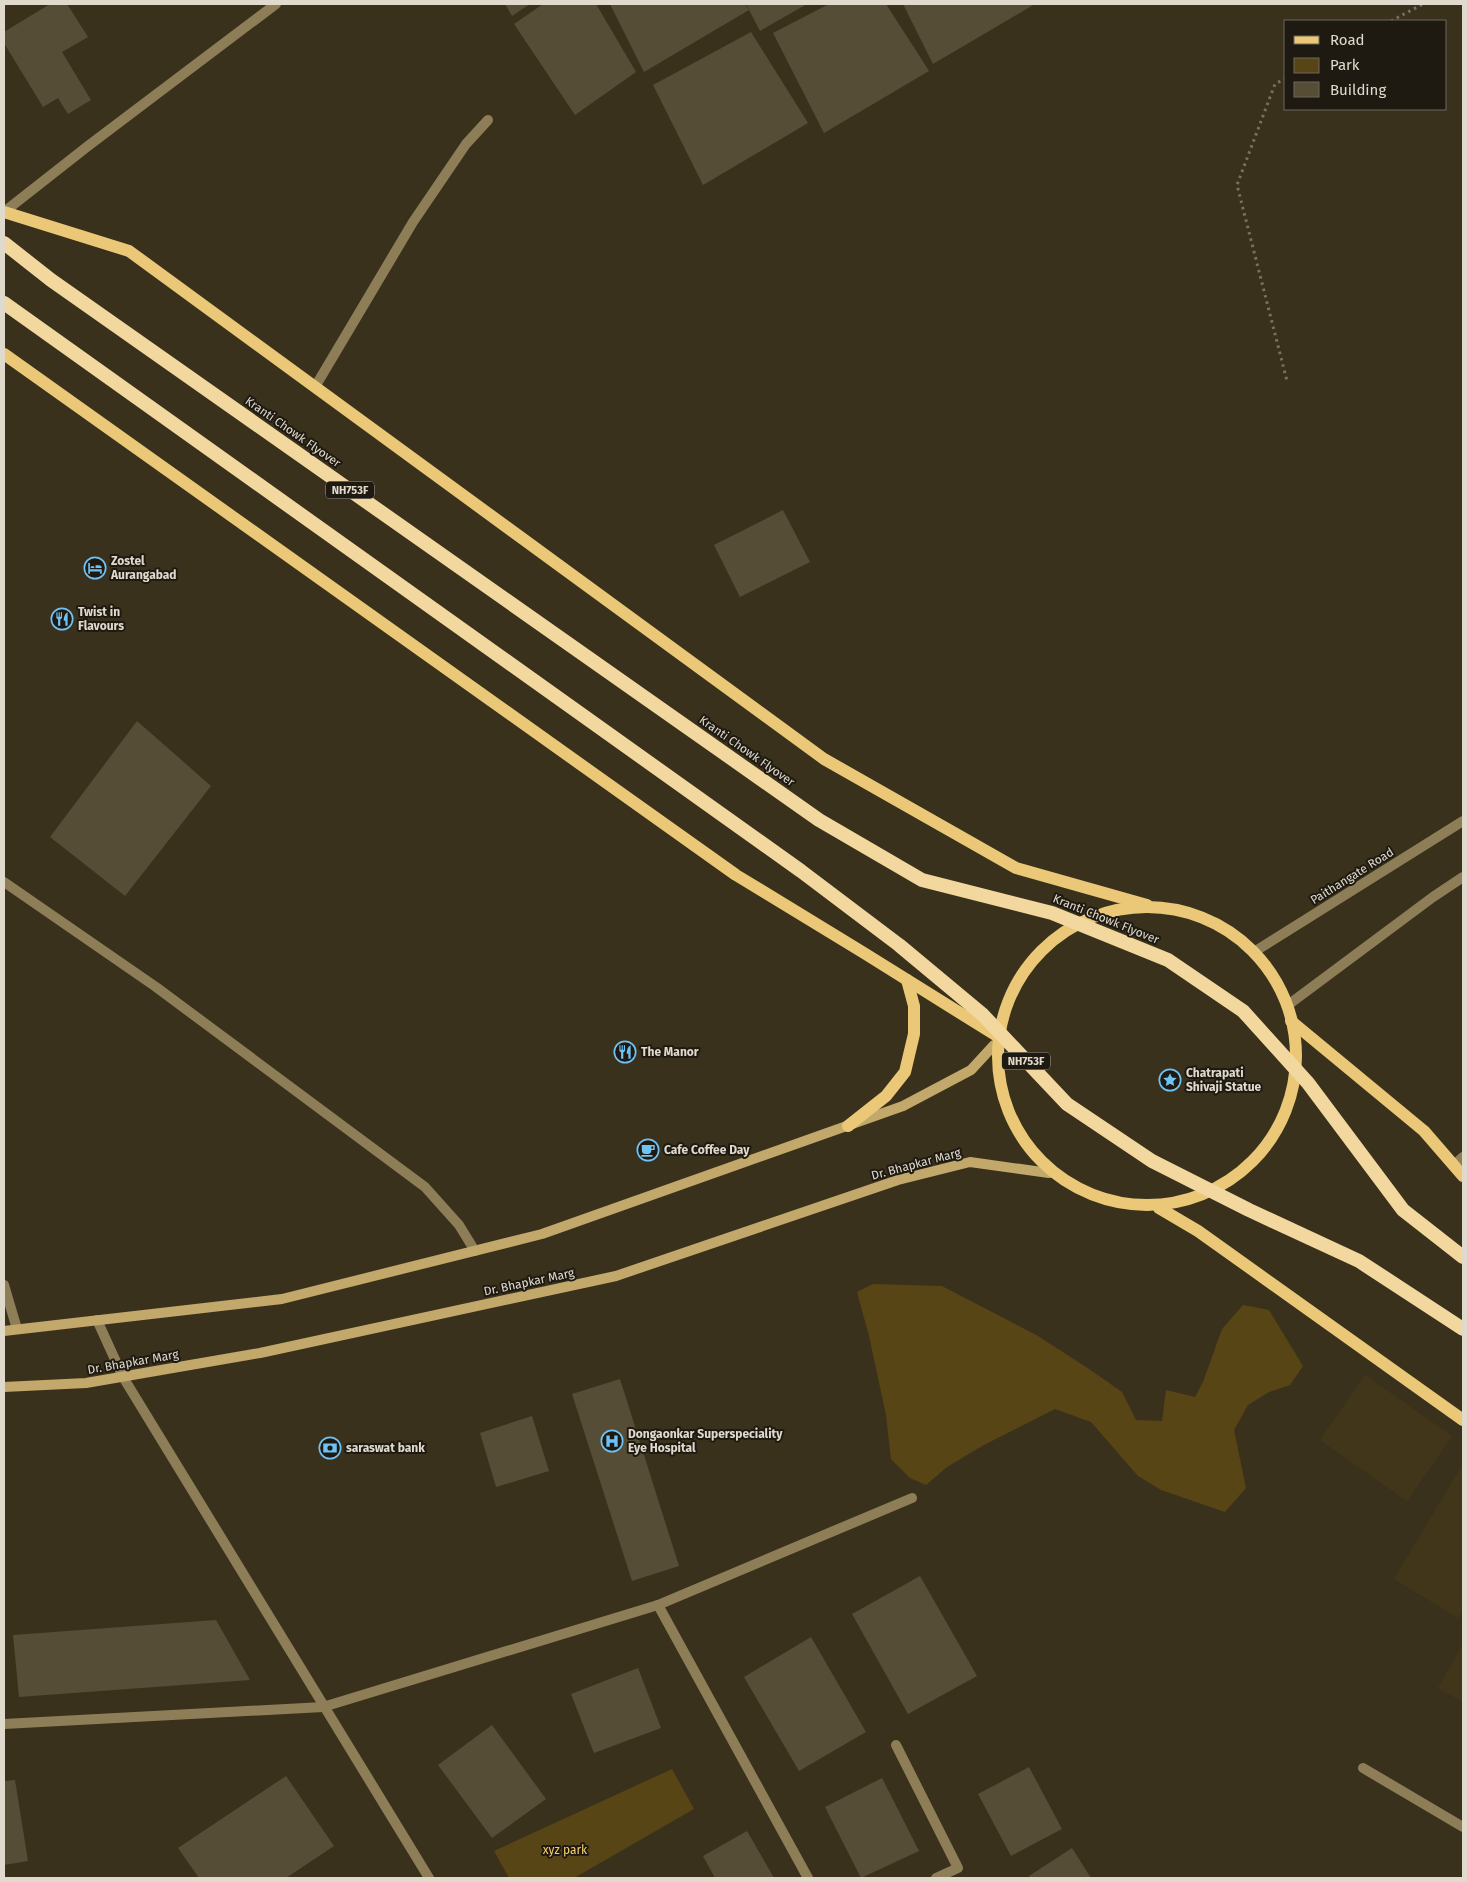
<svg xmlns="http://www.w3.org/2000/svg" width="1467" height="1882" font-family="'Fira Sans',sans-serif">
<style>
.built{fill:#42361a}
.green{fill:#584516}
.building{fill:#564d37}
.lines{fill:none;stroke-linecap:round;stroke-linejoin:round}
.path{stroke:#79715f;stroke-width:3;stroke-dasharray:2.5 4;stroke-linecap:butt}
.service{stroke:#8e7e58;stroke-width:10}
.minor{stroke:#8e7e58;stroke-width:10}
.tertiary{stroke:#8e7e58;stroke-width:10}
.secondary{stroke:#c2a86a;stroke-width:10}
.primary{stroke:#eac877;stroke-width:12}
.trunk{stroke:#f2d89e;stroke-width:14}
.labels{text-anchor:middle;stroke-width:4;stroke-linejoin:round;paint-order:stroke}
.shield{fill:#1e1a11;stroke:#a6a095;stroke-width:1}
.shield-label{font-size:11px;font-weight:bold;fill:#e0dacd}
.street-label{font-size:12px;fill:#e0dacd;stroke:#1e1a11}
.poi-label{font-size:12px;font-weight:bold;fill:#e0dacd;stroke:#1e1a11;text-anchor:start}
.park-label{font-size:12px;fill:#f8d06f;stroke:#1e1a11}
</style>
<rect width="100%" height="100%" fill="#3a311c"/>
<g class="built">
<polygon points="1365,1375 1452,1436 1407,1501 1320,1440"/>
<polygon points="1463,1464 1463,1610 1458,1618 1394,1579"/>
<polygon points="1463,1644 1463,1702 1438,1688"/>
</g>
<g class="green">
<polygon points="873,1284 942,1286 1038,1336 1089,1369 1122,1392 1136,1420 1162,1421 1166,1390 1195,1397 1203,1382 1222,1329 1243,1305 1269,1310 1303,1366 1290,1385 1269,1392 1248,1405 1234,1430 1246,1488 1225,1512 1161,1490 1138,1476 1091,1422 1055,1409 982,1446 947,1467 926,1485 910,1478 891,1459 886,1415 869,1336 857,1292"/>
<polygon points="672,1769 694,1809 574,1878 509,1878 494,1851"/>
</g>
<g class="building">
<polygon points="50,4 67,4 88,37 62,52 91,100 68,114 58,98 43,107 4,43 4,32"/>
<polygon points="505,4 530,4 512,16"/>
<polygon points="543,4 596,4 636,72 575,115 514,24"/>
<polygon points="610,4 745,4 749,10 644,72"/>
<polygon points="746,4 807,4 760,31"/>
<polygon points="829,4 886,4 929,71 824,133 773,33"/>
<polygon points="903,4 1035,4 933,64"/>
<polygon points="751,32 808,123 703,185 653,85"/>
<polygon points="783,510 810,562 740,597 714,545"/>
<polygon points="137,721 211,786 125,896 50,837"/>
<polygon points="620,1379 679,1566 632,1581 572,1394"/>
<polygon points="532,1416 549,1471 496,1487 480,1433"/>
<polygon points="920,1576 977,1676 908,1714 852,1614"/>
<polygon points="216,1620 250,1680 19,1697 13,1635"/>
<polygon points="811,1637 866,1732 799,1771 744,1677"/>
<polygon points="638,1668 661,1728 594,1753 571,1694"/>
<polygon points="492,1725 546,1799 492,1838 438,1765"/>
<polygon points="1029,1767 1062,1829 1011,1856 978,1794"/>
<polygon points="286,1776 334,1846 286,1878 199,1878 178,1848"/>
<polygon points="882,1778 919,1851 861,1878 825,1807"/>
<polygon points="15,1780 28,1861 4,1865 4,1781"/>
<polygon points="747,1831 774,1878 715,1878 703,1856"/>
<polygon points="1072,1848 1091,1878 1030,1878 1029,1876"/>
</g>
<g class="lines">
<g class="path">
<polyline points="1391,21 1423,4"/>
<polyline points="1286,78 1275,84 1237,185 1287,381"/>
</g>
<g class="service">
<polyline points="315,387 413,222 466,144 488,120"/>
<polyline points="4,882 156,987 425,1187 459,1225 475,1251"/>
<polyline points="4,1285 17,1329"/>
<polyline points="1363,1768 1463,1827"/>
</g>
<g class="minor">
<polyline points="4,212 88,146 276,4"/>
<polyline points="1454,1165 1463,1157"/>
<polyline points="97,1320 123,1377 429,1878"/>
<polyline points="658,1605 808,1878"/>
<polyline points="4,1724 323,1707 658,1605 912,1498"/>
<polyline points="896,1745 958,1868 936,1878"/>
</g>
<g class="tertiary">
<polyline points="1254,952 1463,821"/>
<polyline points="1288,1005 1433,897 1463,877"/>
</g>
<g class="secondary">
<polyline points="4,1331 282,1299 542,1234 903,1106 971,1070 994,1045"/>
<polyline points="4,1387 86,1383 260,1353 616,1276 898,1180 970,1162 1049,1173"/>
</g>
<g class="primary">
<polyline points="4,212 129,251 824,759 1016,868 1147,905"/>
<polyline points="4,354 736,875 864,953 997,1036"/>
<circle cx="1147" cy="1056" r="149"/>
<polyline points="1291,1021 1424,1131 1463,1176"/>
<polyline points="848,1126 886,1096 905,1072 914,1034 914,1006 907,980"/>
<polyline points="1159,1208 1198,1231 1463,1420"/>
</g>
<g class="trunk">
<polyline points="4,243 51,280 819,820 922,880 1052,913 1168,960 1243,1011 1308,1083 1403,1210 1463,1257"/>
<polyline points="4,303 801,871 899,945 983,1015 1067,1104 1152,1161 1249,1210 1359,1261 1463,1329"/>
</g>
</g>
<defs>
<g id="hotel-ring" transform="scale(1.125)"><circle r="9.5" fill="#1e1a11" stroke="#6fc2f4" stroke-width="1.5"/><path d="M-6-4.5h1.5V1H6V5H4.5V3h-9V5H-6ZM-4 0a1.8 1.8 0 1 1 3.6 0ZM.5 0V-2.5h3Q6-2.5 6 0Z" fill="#6fc2f4"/></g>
<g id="restaurant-ring" transform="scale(1.125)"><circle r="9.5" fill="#1e1a11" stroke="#6fc2f4" stroke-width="1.5"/><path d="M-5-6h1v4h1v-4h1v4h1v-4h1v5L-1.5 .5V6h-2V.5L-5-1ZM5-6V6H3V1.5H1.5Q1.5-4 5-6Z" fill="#6fc2f4"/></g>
<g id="sight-ring" transform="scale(1.125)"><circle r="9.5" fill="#1e1a11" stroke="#6fc2f4" stroke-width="1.5"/><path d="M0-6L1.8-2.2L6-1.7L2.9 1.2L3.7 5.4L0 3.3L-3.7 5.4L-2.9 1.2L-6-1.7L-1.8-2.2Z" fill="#6fc2f4"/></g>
<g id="cafe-ring" transform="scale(1.125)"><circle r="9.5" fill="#1e1a11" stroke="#6fc2f4" stroke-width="1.5"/><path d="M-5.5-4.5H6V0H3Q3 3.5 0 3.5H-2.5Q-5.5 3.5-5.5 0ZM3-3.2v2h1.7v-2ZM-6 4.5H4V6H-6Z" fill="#6fc2f4"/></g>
<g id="hospital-ring" transform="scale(1.125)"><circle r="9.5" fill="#1e1a11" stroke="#6fc2f4" stroke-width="1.5"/><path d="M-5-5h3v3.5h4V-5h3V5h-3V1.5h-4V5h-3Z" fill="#6fc2f4"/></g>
<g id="bank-ring" transform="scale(1.125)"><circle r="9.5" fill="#1e1a11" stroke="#6fc2f4" stroke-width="1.5"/><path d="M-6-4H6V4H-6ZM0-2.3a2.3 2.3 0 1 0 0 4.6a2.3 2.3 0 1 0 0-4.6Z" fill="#6fc2f4"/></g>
</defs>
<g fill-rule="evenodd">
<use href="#hotel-ring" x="95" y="568"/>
<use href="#restaurant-ring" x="62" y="619"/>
<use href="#restaurant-ring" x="625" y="1052"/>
<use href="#sight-ring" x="1170" y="1080"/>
<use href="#cafe-ring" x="648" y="1150"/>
<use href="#hospital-ring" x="612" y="1441"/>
<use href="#bank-ring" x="330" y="1448"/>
</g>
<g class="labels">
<g class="shield">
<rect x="326" y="481.5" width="48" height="17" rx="4"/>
<rect x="1002" y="1052.5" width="48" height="17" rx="4"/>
</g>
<g class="shield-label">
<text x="350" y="494">NH753F</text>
<text x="1026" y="1065">NH753F</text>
</g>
<g class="street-label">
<text transform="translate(293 432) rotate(35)" y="4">Kranti Chowk Flyover</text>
<text transform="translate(747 751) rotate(35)" y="4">Kranti Chowk Flyover</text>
<text transform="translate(1352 876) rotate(-32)" y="4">Paithangate Road</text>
<text transform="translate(1106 919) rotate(22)" y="4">Kranti Chowk Flyover</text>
<text transform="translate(916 1164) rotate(-15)" y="4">Dr. Bhapkar Marg</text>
<text transform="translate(529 1282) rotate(-12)" y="4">Dr. Bhapkar Marg</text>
<text transform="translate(133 1362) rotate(-10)" y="4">Dr. Bhapkar Marg</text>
</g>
<g class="poi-label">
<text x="111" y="565">Zostel<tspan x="111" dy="14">Aurangabad</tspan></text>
<text x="78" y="616">Twist in<tspan x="78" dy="14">Flavours</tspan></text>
<text x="641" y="1056">The Manor</text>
<text x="1186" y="1077">Chatrapati<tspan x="1186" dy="14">Shivaji Statue</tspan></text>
<text x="664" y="1154">Cafe Coffee Day</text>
<text x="628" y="1438">Dongaonkar Superspeciality<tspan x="628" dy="14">Eye Hospital</tspan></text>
<text x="346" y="1452">saraswat bank</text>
</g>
<g class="park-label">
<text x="565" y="1854">xyz park</text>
</g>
</g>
<rect width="1467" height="1882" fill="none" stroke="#e0dacd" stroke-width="10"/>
<rect x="1284" y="20" width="162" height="90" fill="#1e1a11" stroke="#6c675c"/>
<rect x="1294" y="36" width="25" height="8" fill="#eac877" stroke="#6c675c"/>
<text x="1330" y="45" font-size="15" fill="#e0dacd">Road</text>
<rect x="1294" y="58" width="25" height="15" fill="#584516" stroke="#6c675c"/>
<text x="1330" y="70" font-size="15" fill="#e0dacd">Park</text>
<rect x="1294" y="82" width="25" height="15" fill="#564d37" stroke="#6c675c"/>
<text x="1330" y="95" font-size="15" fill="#e0dacd">Building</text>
</svg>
